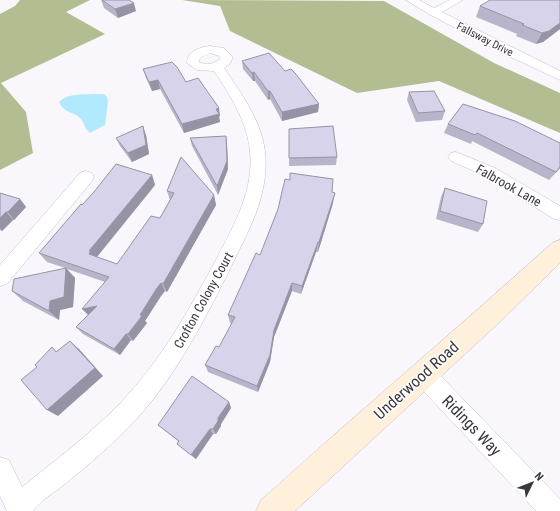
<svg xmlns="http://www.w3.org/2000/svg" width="560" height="511" font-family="'Roboto Condensed',sans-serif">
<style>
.forest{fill:#b2be91}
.water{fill:#b0eafc}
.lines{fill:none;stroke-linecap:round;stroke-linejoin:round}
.street-casing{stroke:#c9bbd1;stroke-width:1}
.secondary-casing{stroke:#c9bbd1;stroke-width:1}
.street{fill:#fff;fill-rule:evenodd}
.secondary{fill:#fef0db;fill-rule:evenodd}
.wall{fill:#b8b5ca}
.shaded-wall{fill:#9694a4}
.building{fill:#d6d3eb;stroke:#9694a4}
.labels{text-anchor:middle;stroke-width:3;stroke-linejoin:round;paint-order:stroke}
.far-street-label{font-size:11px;fill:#3b363e;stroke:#fff}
.street-label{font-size:13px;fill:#3b363e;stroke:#fff}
.near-street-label{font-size:16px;fill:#3b363e;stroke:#fff}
</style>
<rect width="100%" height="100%" fill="#faf7fc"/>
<g class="forest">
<polygon points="20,0 90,0 66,12 105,34 1,83 26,112 33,153 0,170 0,14 15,6"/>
<polygon points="182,0 384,1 494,63 560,93 560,133 439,81 357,93 230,31 220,6"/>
</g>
<path class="water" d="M93,94H104L107,97L108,102L105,125L90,133C84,129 85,122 79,117C71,111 64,113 59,102C68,93 81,95 93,94Z"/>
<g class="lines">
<g class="street-casing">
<g id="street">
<polygon points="406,0 419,0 434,8 450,0 463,0 442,12 560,71 560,80 500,52 429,14"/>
<path d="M210,46L224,48L233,57L230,64L224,68C241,93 261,120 265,151C270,196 247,233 229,271C201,327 172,383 128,428C108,448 87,466 65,484C55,492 40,501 33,511H7L0,496V457L9,460L22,487C57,459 94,431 125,398C164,356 191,306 218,256C235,223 254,190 250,151C247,121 230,95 214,71L197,70L187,63C187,51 200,47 210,46ZM210,53L219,56L220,59C213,64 207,66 199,62L200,58Z"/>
<polygon points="456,152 495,168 560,206 560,220 554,219 485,176 451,161 448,157 451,153"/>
<polygon points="86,171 92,173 94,177 92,181 7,284 0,286 0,265 80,173"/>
<polygon points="423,363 431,366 560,499 560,511 536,511 415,382 412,374 415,366"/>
</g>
</g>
<g class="secondary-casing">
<path id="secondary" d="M560,240V263L502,320L295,511H256L261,500C357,413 456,330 552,243Z"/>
</g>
<use href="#street" class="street"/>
<use href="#secondary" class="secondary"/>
</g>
<g class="wall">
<polygon points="101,0 136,11 118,18 104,8"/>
<polygon points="560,0 560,29 543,42 536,44 516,36 517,34 476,17 480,6"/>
<polygon points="242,61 285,71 319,104 318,112 282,121 270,99 268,100 255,81 253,81 243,69"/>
<polygon points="143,69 186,82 220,116 219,117 220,122 184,133 160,89 152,91 146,78"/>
<polygon points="409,92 445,111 442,120 416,122 407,100"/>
<polygon points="448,124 560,143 560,168 549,180 472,141 471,144 444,133"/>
<polygon points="289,129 337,157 336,165 289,166"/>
<polygon points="146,135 149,154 132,162 120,146 116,138"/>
<polygon points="226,136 227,144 228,169 218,195 192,146 190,138"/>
<polygon points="152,175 155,185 97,257 117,264 160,218 170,200 167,191 214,195 216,205 167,292 165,291 161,296 145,321 147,323 133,341 131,340 120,355 83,334 76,327 88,315 105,282 67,269 75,278 73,307 60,310 59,320 23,301 12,291 65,268 47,262 39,253 82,205"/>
<polygon points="445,188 483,224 478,232 436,219 441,197"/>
<polygon points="332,192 333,203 318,252 316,252 301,294 292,291 274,337 270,362 258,392 208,372 205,365 219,347 232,324 230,323 228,315 260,255"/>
<polygon points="0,193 20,199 26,207 14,220 13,220 2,231 0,230"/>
<polygon points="229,402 231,408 221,424 221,426 216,434 213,434 196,459 177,444 178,441 158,425"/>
</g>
<g class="shaded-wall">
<polygon points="134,3 136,11 118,18 115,9"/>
<polygon points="560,23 560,29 543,42 536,44 542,33"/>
<polygon points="254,72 255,81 253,81 252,73"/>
<polygon points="158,80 160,89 152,91 149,82"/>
<polygon points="268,91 270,91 270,99 268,100"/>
<polygon points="319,104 318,112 282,121 282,112"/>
<polygon points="219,108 220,116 219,117 220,122 184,133 182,124"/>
<polygon points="143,126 146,135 149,154 132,162 128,153"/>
<polygon points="226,136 227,144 228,169 218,195 217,186"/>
<polygon points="560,167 560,168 549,180 556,172"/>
<polygon points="152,175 155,185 96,258 89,254 89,251"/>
<polygon points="335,193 333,203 318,252 319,242"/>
<polygon points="214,195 216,205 167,292 163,284"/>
<polygon points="20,199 26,207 14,220 8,212"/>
<polygon points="6,212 13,220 2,231 0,228 0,218"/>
<polygon points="318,242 316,252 301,294 302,286"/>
<polygon points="66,268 75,278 73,307 60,310 59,320 49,311 50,301"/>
<polygon points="161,283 165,291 161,296 145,321 147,323 133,341 128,334 157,288"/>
<polygon points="292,283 292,291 274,337 270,362 258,392 257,386 274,330"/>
<polygon points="97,306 89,316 82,309"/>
<polygon points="126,334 131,340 120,355 114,349"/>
<polygon points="70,341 79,349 103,376 58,416 47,410"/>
<polygon points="229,402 231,408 221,424 221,426 216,434 213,429 218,418"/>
<polygon points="210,429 213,434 196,459 191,455"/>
</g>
<g class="building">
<polygon points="102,0 129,0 134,3 115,9"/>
<polygon points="490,0 560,0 560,23 549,31 542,33 522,25 524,24 480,6"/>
<polygon points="269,53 285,71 291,69 295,73 319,104 282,112 270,91 268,91 254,72 252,73 242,61"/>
<polygon points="172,62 177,67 186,82 198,78 219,108 216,109 219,114 182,124 158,80 149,82 143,69"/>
<polygon points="434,91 445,111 418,113 409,92"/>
<polygon points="463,104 515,121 560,143 560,167 556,172 477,133 475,135 448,124"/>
<polygon points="143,126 146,145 128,153 116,138"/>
<polygon points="333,126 337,157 289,158 289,129"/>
<polygon points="226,136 227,161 217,186 190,138"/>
<polygon points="181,157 214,195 163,284 161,283 157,288 140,315 142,316 128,334 126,334 114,349 76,327 97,306 82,309 109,277 39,253 81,204 82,205 94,192 116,164 152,175 89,251 91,251 89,254 117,264 151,216 160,218 174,193 167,191"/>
<polygon points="290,173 333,179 332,192 335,193 319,242 318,242 302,286 292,283 274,330 270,355 257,386 205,365 216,346 219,347 235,317 228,315 256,253 260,255 278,209 285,179 290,180"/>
<polygon points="445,188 487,201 483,224 440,211"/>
<polygon points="0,193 20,199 8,212 6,212 0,218"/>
<polygon points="66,268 64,297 50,301 49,311 12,291 14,279"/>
<polygon points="70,341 95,368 47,410 21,380 37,367 35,365 52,347 56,352"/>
<polygon points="192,376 229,402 218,418 218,421 213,429 210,429 191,455 177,444 179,441 158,425"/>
</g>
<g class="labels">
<g class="far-street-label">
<text transform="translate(485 39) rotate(27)" y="4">Fallsway Drive</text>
</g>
<g class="street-label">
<text transform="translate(509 185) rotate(29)" y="5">Falbrook Lane</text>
<text transform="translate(203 300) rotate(-61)" y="5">Crofton Colony Court</text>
</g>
<g class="near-street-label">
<text transform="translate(416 380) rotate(-42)" y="6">Underwood Road</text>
<text transform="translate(472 425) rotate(46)" y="6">Ridings Way</text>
</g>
</g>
<g transform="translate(532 483) rotate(47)" stroke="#ffffff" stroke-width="3" paint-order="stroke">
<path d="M0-3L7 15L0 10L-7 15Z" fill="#3b363e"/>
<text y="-6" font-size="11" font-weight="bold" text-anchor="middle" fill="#3b363e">N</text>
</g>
</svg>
